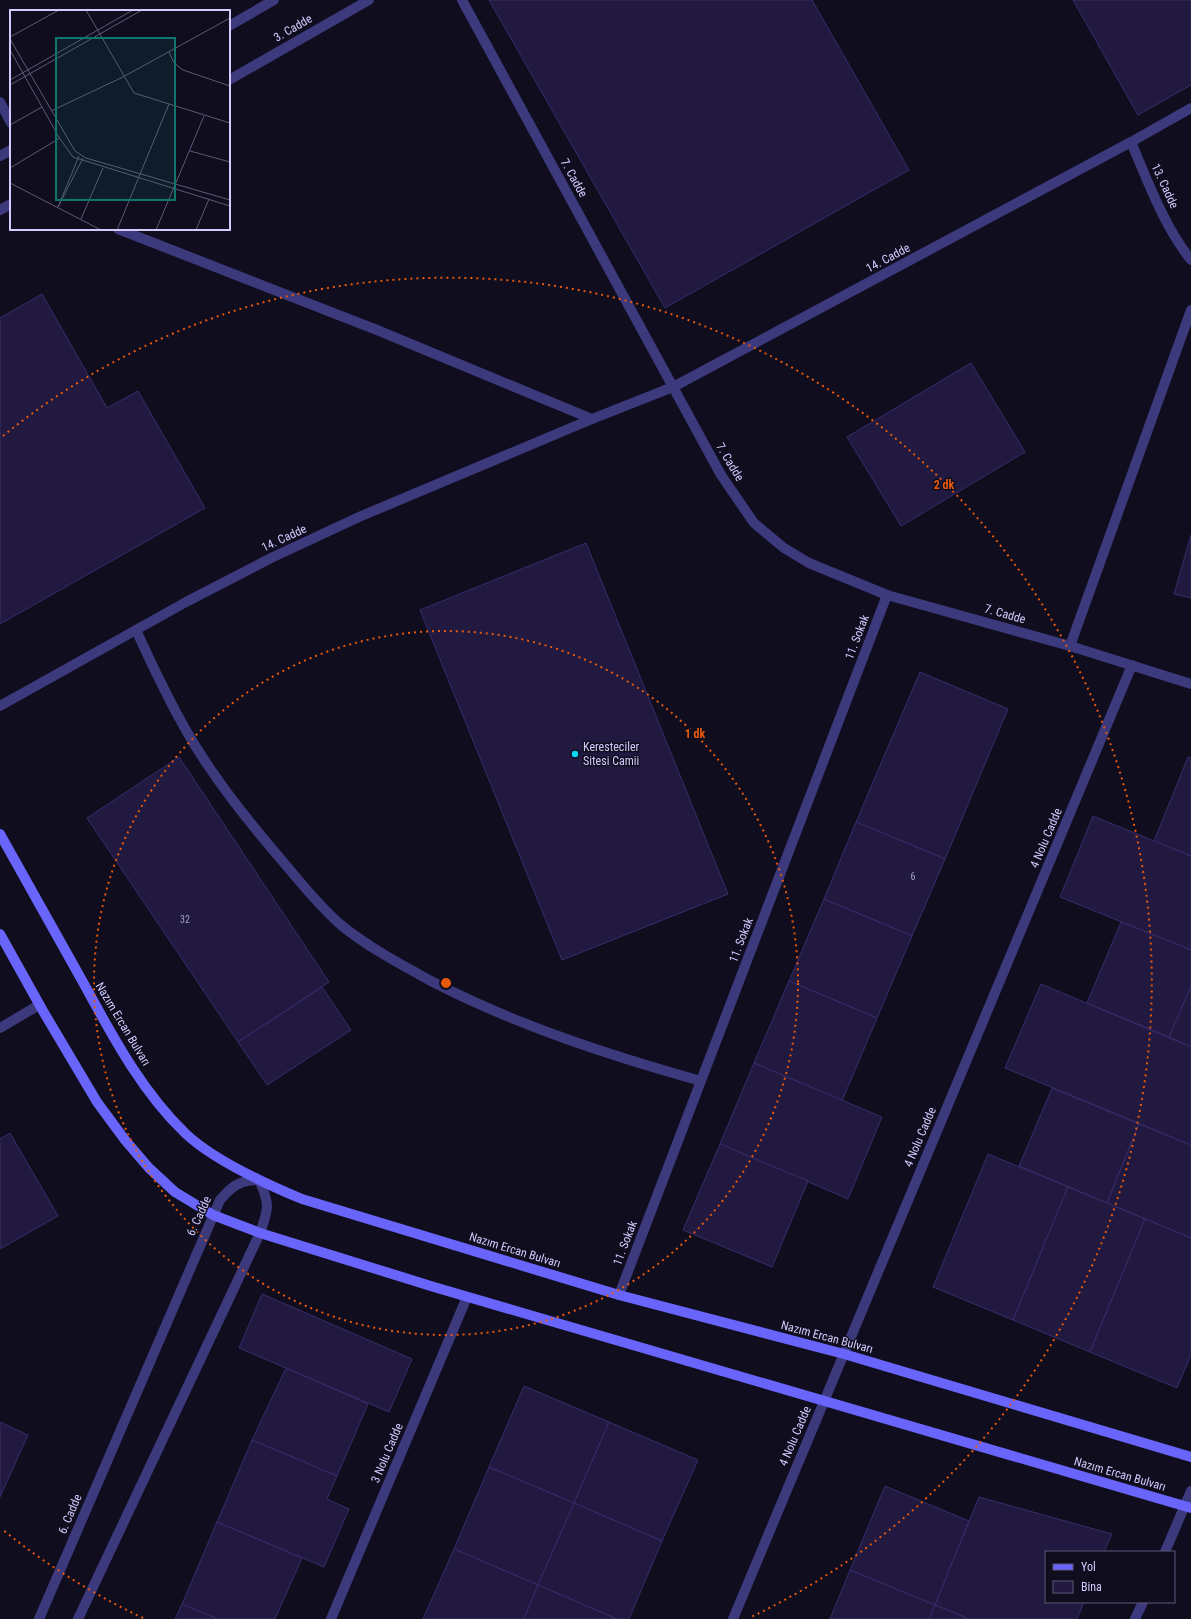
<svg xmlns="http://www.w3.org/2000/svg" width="1191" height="1619" font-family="'Roboto Condensed',sans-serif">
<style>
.building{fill:#21193f;stroke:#392c6b}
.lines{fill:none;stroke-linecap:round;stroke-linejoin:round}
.minor{stroke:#3c397d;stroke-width:10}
.tertiary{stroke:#3c397d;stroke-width:10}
.secondary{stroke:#6965fb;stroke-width:10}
.ring{fill:none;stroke:#e8590c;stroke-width:2;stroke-dasharray:2 4}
.poi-dot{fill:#06d8f0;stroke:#100d1f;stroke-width:1.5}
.labels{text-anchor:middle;stroke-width:3;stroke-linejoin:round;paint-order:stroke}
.number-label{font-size:10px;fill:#a69fce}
.street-label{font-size:12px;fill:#d2ccfe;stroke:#100d1f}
.poi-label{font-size:12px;fill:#d2ccfe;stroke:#100d1f;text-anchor:start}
.inset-road{fill:none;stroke:#5e5978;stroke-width:1}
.view{fill:#0f766e;fill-opacity:0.15;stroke:#0f766e;stroke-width:2}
.inset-edge{fill:none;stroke:#d2ccfe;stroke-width:2}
.centre{fill:#e8590c;stroke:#100d1f;stroke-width:2}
.ring-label{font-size:12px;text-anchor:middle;font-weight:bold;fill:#e8590c;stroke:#100d1f;stroke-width:3;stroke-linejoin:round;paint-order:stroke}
</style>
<rect width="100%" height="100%" fill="#100d1f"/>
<g class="building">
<polygon points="489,0 812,0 909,170 665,308"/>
<polygon points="1073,0 1191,0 1191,85 1138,115"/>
<polygon points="42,294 107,408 138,391 205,508 0,624 0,318"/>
<polygon points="971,363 1025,452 901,526 847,437"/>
<polygon points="1191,535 1191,598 1174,594"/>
<polygon points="586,543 728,894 562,960 420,610"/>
<polygon points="920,672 1008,709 945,859 856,822"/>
<polygon points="179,757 329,982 238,1042 87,818"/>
<polygon points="1188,757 1191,758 1191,856 1154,841"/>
<polygon points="1093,816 1191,856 1191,950 1060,897"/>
<polygon points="856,822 945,859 912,936 824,899"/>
<polygon points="824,899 912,936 877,1018 789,981"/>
<polygon points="1121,922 1191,950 1191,986 1169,1037 1087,1003"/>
<polygon points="789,981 877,1018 842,1101 754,1063"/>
<polygon points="1041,984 1191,1047 1191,1145 1005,1068"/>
<polygon points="1191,986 1191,1047 1169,1037"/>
<polygon points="322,987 351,1030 267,1085 238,1042"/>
<polygon points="754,1063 882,1117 848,1199 720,1144"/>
<polygon points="1052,1088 1139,1124 1107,1203 1019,1166"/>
<polygon points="1139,1124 1191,1145 1191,1238 1107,1203"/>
<polygon points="10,1133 58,1216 0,1249 0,1139"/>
<polygon points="720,1144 808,1181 772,1267 683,1230"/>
<polygon points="988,1154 1068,1187 1013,1320 933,1287"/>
<polygon points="1068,1187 1145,1219 1090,1352 1013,1320"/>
<polygon points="1145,1219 1191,1238 1191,1355 1177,1388 1090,1352"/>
<polygon points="262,1294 412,1359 389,1412 239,1348"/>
<polygon points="286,1368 368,1404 337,1476 252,1440"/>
<polygon points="524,1386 609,1422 574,1503 489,1467"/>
<polygon points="0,1422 28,1435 0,1497"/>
<polygon points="609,1422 698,1460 662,1541 574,1503"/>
<polygon points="252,1440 337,1476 327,1499 349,1509 324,1567 217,1522"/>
<polygon points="489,1467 574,1503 538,1585 454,1549"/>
<polygon points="885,1486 969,1521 935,1605 850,1570"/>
<polygon points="979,1497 1112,1534 1104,1552 1046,1552 1046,1602 1084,1602 1077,1619 969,1619 935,1605"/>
<polygon points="574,1503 662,1541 629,1619 617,1619 538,1585"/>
<polygon points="217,1522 302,1558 275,1619 218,1619 182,1604"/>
<polygon points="454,1549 538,1585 524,1619 423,1619"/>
<polygon points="850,1570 935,1605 929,1619 830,1619"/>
<polygon points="538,1585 617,1619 524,1619"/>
<polygon points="182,1604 218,1619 175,1619"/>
<polygon points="935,1605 969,1619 929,1619"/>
</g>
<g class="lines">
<g class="minor">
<polyline points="0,102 11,123"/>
<polyline points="118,229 377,330 592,419"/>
<path d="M136,630C152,665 168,699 187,732C214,779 249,822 284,863C302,884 320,907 341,925C368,947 400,964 431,981C516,1025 608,1055 701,1081"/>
<polyline points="1070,646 1191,310"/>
<polyline points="619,1295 887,595"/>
</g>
<g class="tertiary">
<polyline points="462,0 721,475 754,523 784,548 809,563 887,595 1070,646 1191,684"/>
<polyline points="229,26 274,0"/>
<polyline points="229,80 369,0"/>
<path d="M1131,142C1148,182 1164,226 1191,260"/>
<polyline points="0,156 11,150"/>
<polyline points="0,210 11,204"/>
<polyline points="0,706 186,602 271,558 359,517 592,419 673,387 1131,142 1191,108"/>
<polyline points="0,1028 39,1005"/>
<polyline points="1165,1552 1191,1491"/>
<path d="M39,1619L220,1200C232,1186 240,1180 259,1180C270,1204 269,1208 260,1233L78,1619"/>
<polyline points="331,1619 467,1297"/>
<polyline points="733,1619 1132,665"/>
<polyline points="1135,1619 1143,1602"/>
</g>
<g class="secondary">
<path d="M0,834C28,884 56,934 84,984C113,1037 142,1092 186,1134C215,1161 266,1184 302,1199L619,1295L844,1354L1191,1457"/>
<polyline points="0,934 43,1011 97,1102 125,1140 149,1168 175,1192 213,1215 260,1233 434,1287 1191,1508"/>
</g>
</g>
<g class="ring">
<circle cx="446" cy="983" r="352"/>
<path d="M143 1618A704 704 0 0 1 3 1530M3 436A704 704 0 1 1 749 1618"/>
</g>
<circle class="poi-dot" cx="575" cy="754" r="4"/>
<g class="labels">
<g class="number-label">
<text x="913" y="880">6</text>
<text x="185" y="923">32</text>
</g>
<g class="street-label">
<text transform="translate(293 28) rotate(-30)" y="4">3. Cadde</text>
<text transform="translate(574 178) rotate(61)" y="4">7. Cadde</text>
<text transform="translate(1165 186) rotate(65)" y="4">13. Cadde</text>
<text transform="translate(888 258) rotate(-28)" y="4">14. Cadde</text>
<text transform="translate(730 462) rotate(59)" y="4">7. Cadde</text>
<text transform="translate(284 538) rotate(-25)" y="4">14. Cadde</text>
<text transform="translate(1005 614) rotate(16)" y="4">7. Cadde</text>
<text transform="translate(857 637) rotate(-69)" y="4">11. Sokak</text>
<text transform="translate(1046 838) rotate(-67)" y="4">4 Nolu Cadde</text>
<text transform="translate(741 940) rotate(-69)" y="4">11. Sokak</text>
<text transform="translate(123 1024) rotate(59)" y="4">Nazım Ercan Bulvarı</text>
<text transform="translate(920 1137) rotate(-67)" y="4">4 Nolu Cadde</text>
<text transform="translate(199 1216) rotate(-65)" y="4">6. Cadde</text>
<text transform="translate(625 1243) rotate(-69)" y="4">11. Sokak</text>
<text transform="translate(515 1250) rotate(17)" y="4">Nazım Ercan Bulvarı</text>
<text transform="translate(827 1337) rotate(15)" y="4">Nazım Ercan Bulvarı</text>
<text transform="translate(795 1436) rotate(-67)" y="4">4 Nolu Cadde</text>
<text transform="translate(387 1453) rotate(-67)" y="4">3 Nolu Cadde</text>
<text transform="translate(1120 1474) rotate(16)" y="4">Nazım Ercan Bulvarı</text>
<text transform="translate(70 1514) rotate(-67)" y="4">6. Cadde</text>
</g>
<g class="poi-label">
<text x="583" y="751">Keresteciler<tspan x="583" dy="14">Sitesi Camii</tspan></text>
</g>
</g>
<g transform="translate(10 10)">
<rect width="220" height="220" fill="#100d1f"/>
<path class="inset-road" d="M76,0L124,83L220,113M0,27L49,0M0,29L65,141L76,148L220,190M0,40L50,129L63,147L220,196M159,42L164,53L173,60L220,76M0,70L123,0M0,75L132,0M41,101L113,67L220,8M0,115L32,97M180,141L220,152M0,158L50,128M0,173L91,220M48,197L69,146M48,197L73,148M71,209L93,158M107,220L159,94M146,220L194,106M186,220L199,189"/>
<path class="view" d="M46,28H165V190H46Z"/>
<rect width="220" height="220" class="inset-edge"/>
</g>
<circle cx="446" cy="983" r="6" class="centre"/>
<g class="ring-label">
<text x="944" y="489">2 dk</text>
<text x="695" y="738">1 dk</text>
</g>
<rect x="1045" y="1551" width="130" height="52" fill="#100d1f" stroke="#5e5978"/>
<rect x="1053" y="1564" width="20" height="6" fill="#6965fb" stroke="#5e5978"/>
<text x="1081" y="1571" font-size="12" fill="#d2ccfe">Yol</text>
<rect x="1053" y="1581" width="20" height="12" fill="#21193f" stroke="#5e5978"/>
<text x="1081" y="1591" font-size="12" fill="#d2ccfe">Bina</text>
</svg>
